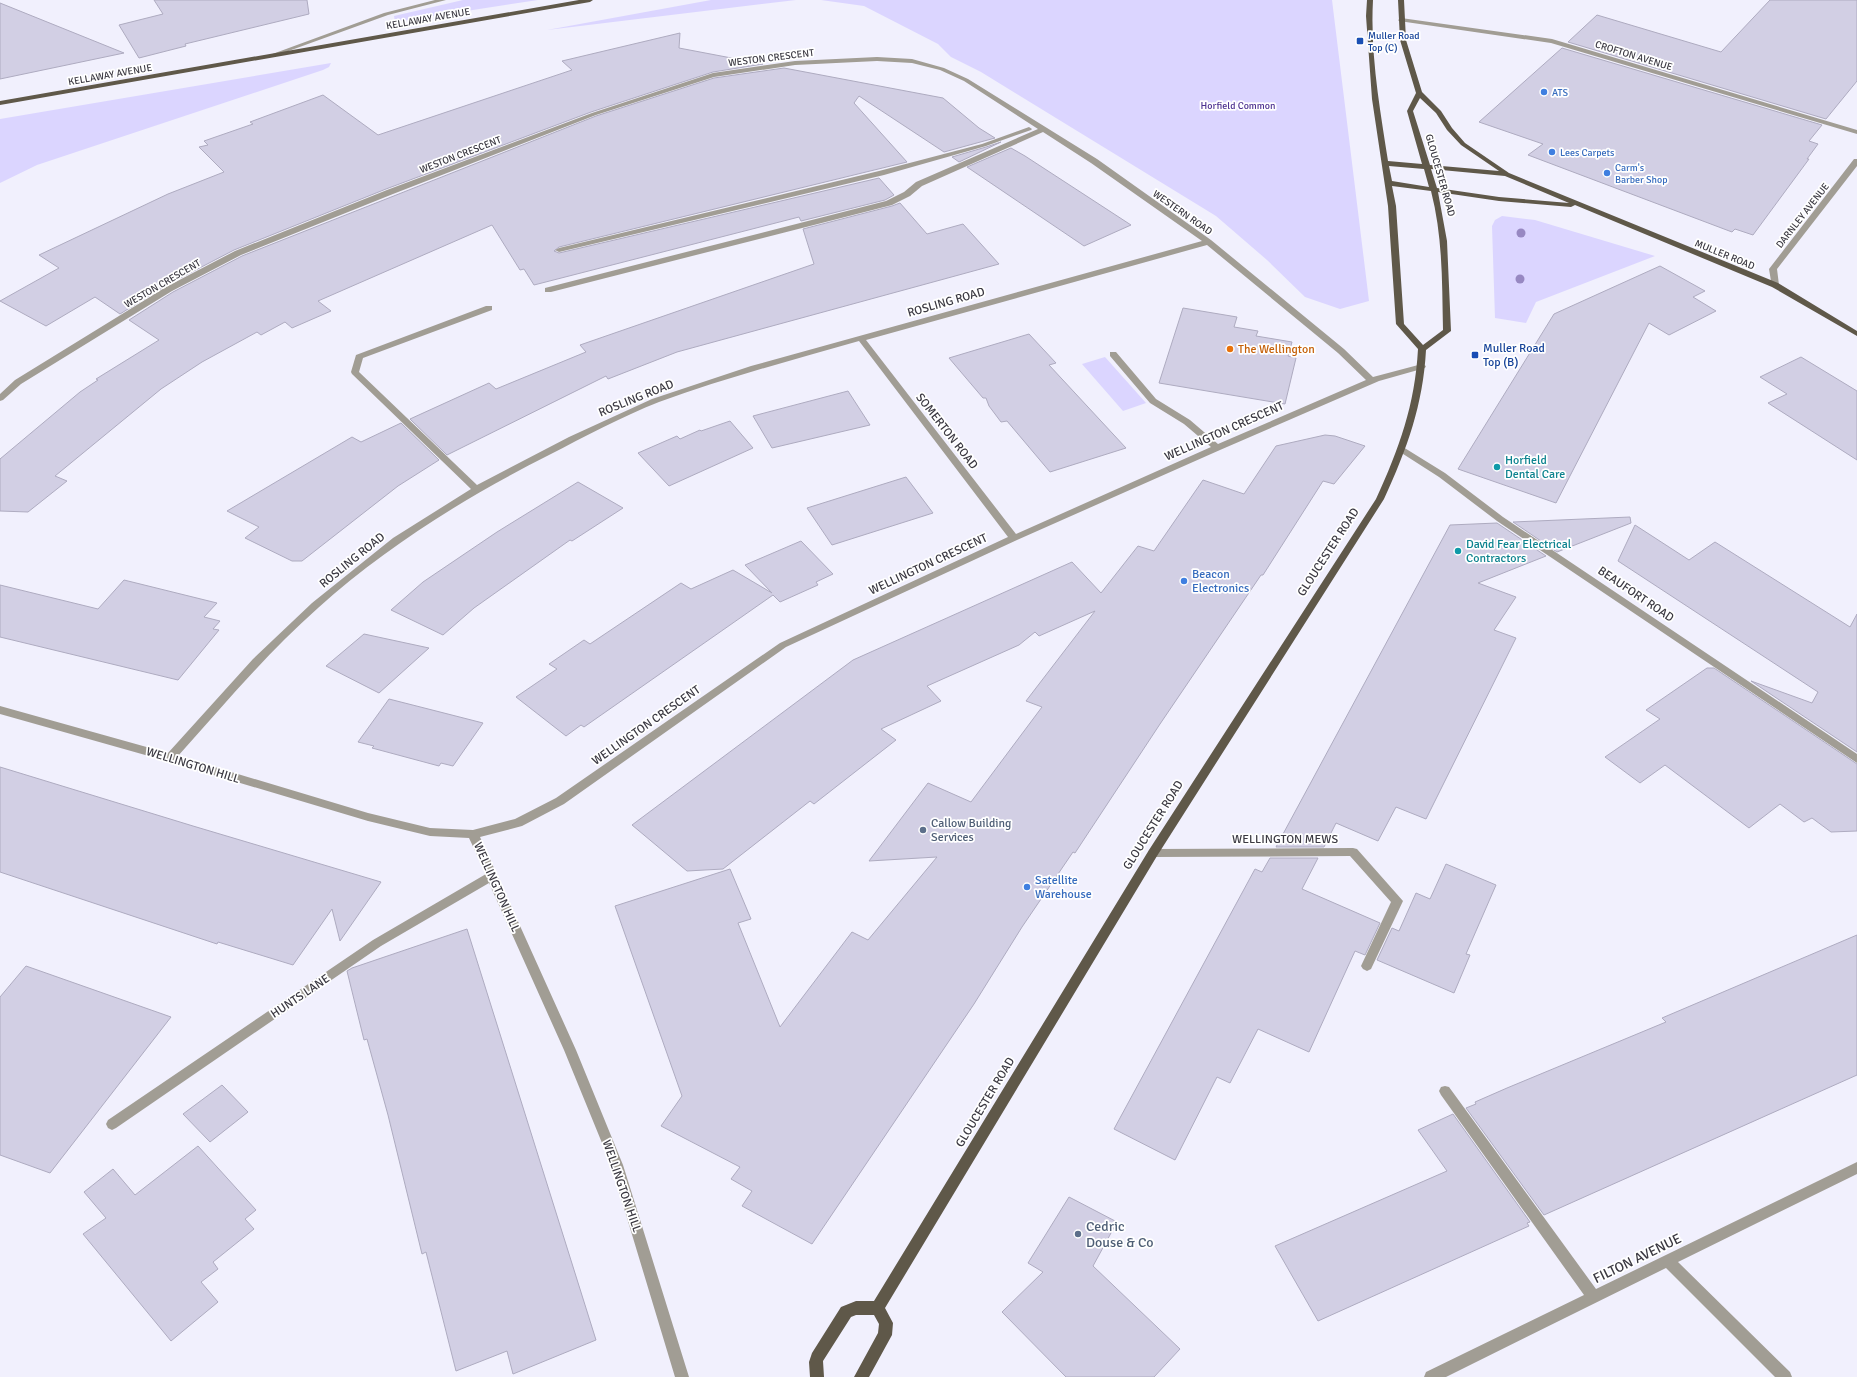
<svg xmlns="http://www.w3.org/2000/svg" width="1857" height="1377" font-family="Signika,sans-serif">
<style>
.green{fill:#dbd5ff}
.building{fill:#d2cfe4;stroke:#aeabc0}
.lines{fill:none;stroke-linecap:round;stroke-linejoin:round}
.minor{fill:#a19d94;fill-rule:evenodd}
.major{fill:#5f5849;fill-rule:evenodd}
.tree{fill:#9788c2}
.transit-dot{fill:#1a4fb4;stroke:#fff;stroke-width:1.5}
.shop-dot{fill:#3f7fe0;stroke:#fff;stroke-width:1.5}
.food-dot{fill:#e8710a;stroke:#fff;stroke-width:1.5}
.culture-dot{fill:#0f9aa8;stroke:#fff;stroke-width:1.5}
.service-dot{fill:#5c6f8a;stroke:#fff;stroke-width:1.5}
.labels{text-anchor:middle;stroke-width:3.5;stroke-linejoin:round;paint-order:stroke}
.far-street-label{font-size:10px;fill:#3b3942;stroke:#fff}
.far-transit-label{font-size:10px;fill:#164399;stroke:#fff;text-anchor:start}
.far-shop-label{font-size:10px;fill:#366cbe;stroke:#fff;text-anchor:start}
.far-park-label{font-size:10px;fill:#4e3291;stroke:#fff}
.street-label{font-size:12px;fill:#3b3942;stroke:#fff}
.transit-label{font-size:12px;fill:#164399;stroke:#fff;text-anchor:start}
.food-label{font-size:12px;fill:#c56008;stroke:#fff;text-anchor:start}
.culture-label{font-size:12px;fill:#0d838f;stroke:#fff;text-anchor:start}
.shop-label{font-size:12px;fill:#366cbe;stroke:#fff;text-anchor:start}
.service-label{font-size:12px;fill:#4e5e75;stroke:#fff;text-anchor:start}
.near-service-label{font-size:14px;fill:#4e5e75;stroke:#fff;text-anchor:start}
.near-street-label{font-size:14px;fill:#3b3942;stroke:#fff}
</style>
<rect width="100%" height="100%" fill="#f1f0fd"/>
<g class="green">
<polygon points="463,0 538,0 395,22 394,16"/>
<polygon points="711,0 796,0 547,30"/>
<polygon points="821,0 1332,0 1369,301 1340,309 1305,297 1267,260 1216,216 981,72 951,57 938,44 864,6"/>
<polygon points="331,63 329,67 323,70 37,165 0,183 0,119"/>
<polygon points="1502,216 1535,220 1655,256 1536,302 1526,323 1495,318 1492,226 1495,220"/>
<polygon points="1105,357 1146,403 1123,411 1082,364"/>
</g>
<g class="building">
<polygon points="154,0 307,0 309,14 185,44 186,46 139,58 119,25 163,14"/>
<polygon points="1770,0 1857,0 1857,81 1826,119 1568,42 1597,15 1721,52"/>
<polygon points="0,3 124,53 0,79"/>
<polygon points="680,33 679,48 763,64 713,72 591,112 386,189 234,250 165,286 120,314 95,297 46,326 0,301 59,268 39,255 168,194 224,172 199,147 208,145 204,141 253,124 250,122 323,95 378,135 572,70 562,61"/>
<polygon points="1562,48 1822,125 1809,141 1818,144 1807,159 1809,159 1753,235 1735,229 1732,232 1528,155 1543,144 1479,122"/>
<polygon points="784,68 943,98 979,128 995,138 944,152 859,96 854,103 907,162 559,247 554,251 559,253 879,178 894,195 885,200 801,221 799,217 534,285 524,269 520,270 492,225 318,301 331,311 292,328 285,322 261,335 257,332 202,362 161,389 55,476 67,481 28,512 0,511 0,459 80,392 98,380 96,379 159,340 129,320 173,292 242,256 596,116 714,78"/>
<polygon points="1001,142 959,162 952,157 986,147"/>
<polygon points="1011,148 1025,156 1131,225 1084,246 967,167"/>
<polygon points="900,203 927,234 963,224 999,264 677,352 608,379 606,376 447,455 410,419 489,383 496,389 586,352 580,345 814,264 803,229 892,206"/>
<polygon points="1660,266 1705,291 1693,297 1716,311 1669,335 1649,323 1556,503 1458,469 1554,314"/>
<polygon points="1183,308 1237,317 1234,327 1258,331 1256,336 1292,342 1288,356 1296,358 1285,404 1159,383"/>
<polygon points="1029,334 1056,363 1049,365 1126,448 1050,472 1007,421 1001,422 989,406 986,398 983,398 949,358"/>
<polygon points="1801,357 1857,391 1857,460 1768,403 1787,394 1760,377"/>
<polygon points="848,391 870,425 772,448 753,416"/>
<polygon points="730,421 753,448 669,486 638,453 677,436 680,439 700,430 701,431"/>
<polygon points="401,423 439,460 398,486 302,561 292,561 245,538 259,527 227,511 352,437 361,442"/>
<polygon points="1325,435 1335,436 1365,446 1334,484 1323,481 1263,575 1261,575 1160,724 1075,853 1073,852 1022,927 974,1004 812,1244 742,1206 752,1191 731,1179 740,1167 661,1126 682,1096 615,906 730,869 751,919 738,923 780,1027 852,932 868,940 937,857 869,861 928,783 971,802 1042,707 1026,701 1095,611 1039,636 1035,632 1019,645 927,686 941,701 881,729 896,740 814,804 810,801 723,869 687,871 632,825 853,660 1072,562 1101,593 1138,546 1154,551 1203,480 1244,494 1276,446"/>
<polygon points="906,477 933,513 832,545 807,508"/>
<polygon points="578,482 623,508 572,541 570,540 474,608 443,635 391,610 423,582 497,532"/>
<polygon points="1630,517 1631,523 1557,552 1513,522"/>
<polygon points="1497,523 1546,556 1478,583 1516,597 1494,630 1516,638 1426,819 1396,807 1378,841 1336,823 1324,847 1276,847 1450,525"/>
<polygon points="1635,525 1689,560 1715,542 1850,627 1857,614 1857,752 1751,681 1812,703 1818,692 1618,561"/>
<polygon points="801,541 833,574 816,582 818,585 780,602 773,595 584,727 581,725 566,736 516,697 557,669 549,664 584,640 590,644 681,583 691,589 733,570 772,593 745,565"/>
<polygon points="124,580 217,603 204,617 220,621 213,629 219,630 178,680 0,637 0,585 98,609"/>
<polygon points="364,634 429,648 379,693 326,666"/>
<polygon points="1707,668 1714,668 1857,764 1857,831 1831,832 1812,818 1804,822 1780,804 1749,828 1665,765 1640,783 1605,757 1660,719 1646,710"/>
<polygon points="389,699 440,712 483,723 453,766 441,763 439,766 372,748 374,746 358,742"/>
<polygon points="0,767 193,826 381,882 340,941 332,909 293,965 218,942 217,944 0,872"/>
<polygon points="1270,858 1318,858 1302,889 1380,923 1365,955 1355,951 1309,1052 1258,1029 1230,1083 1217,1077 1175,1160 1114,1129 1255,869 1262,872"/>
<polygon points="1446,864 1496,885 1466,954 1470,955 1454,993 1377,960 1392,928 1399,931 1416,893 1430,899"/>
<polygon points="467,929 596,1340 513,1374 507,1351 456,1371 426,1252 422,1254 388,1115 367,1039 364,1040 347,971 352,968"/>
<polygon points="1857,935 1857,1075 1544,1215 1466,1108 1476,1104 1475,1102 1507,1088 1666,1022 1662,1018"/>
<polygon points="26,966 171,1017 50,1173 0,1155 0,997"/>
<polygon points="222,1085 248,1112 210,1142 183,1114"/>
<polygon points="1453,1114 1530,1222 1527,1223 1529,1226 1318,1321 1275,1246 1447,1171 1418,1130"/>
<polygon points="198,1146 256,1210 245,1219 254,1229 213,1262 218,1269 201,1282 218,1302 171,1341 83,1234 106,1218 84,1192 113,1169 135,1195"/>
<polygon points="1069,1197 1117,1222 1093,1266 1180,1349 1154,1377 1066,1377 1002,1312 1043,1272 1028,1263"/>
</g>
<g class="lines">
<g class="minor">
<polygon points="435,0 446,0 388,15 272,57 267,56 384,13"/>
<polygon points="1401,18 1552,39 1857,130 1857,134 1551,43 1399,21 1398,20"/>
<path d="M877,57L912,59L944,68L968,79L1097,159L1211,240L1344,349L1373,377L1422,364L1426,366L1425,368L1379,381L1220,450L1017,540L786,647L564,804L522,826L480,837L576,1050L623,1165L689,1377H675L611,1165L564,1050L489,883L381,946L116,1128L112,1130L108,1128L106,1124L108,1120L373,940L486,874L469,838L430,836L368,821L170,762L0,714V706L168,753L253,659L312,603L393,538L471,489L352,374L351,372L356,355L486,306H492V310L363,358L359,372L477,485L569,437L652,399L751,366L1202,241L1091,163L1043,132L922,186L910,196L892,205L551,292H545V288L886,201L904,192L916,182L1038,129L964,81L940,70L912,63L877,61L795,65L714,77L596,115L393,194L241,255L172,291L21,384L3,400L0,401V394L15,380L166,287L235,251L387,190L592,113L713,73L795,61ZM1207,245L1338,353L1366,380L1218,444L1190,420L1156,399L1116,352H1110V356L1150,403L1184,424L1211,447L1016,534L866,340ZM859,341L1008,537L780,643L556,798L515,819L473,830L430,828L368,813L178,756C223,706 267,653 318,608C387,546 466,497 549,455C584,437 623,416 659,402C725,378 792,360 859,341Z"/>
<polygon points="1029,127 1032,129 1031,130 986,146 884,175 559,252 555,250 559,248 879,171 982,144"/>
<polygon points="1854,159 1857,159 1857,166 1777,269 1779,285 1775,287 1772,287 1769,269"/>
<polygon points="1403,447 1445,473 1503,517 1857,754 1857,763 1497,521 1439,477 1400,452 1399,450 1400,448"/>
<polygon points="1353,848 1357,849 1403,901 1371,969 1367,971 1363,969 1361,966 1391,902 1350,856 1153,857 1149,856 1148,853 1149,850 1153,849"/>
<polygon points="1445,1086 1449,1087 1596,1289 1857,1162 1857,1174 1678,1262 1790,1372 1792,1377 1775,1377 1666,1268 1446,1377 1424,1377 1426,1372 1584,1295 1441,1095 1439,1091 1441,1087"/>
</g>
<g class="major">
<polygon points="579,0 593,0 590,2 0,105 0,101"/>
<path d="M1367,0H1373C1370,54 1380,109 1388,161L1422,164L1407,111L1416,93L1400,40L1398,0H1404L1406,40L1422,92L1441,111L1452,128L1465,143L1509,173L1778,283L1857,331V336L1772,287L1575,205L1571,207L1499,201L1438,192L1447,241L1451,331L1426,350C1423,405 1407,449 1384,499L1157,856L885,1308L893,1323L892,1335L869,1377H854L878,1333L879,1324L874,1315H856L851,1317L823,1361L824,1377H810L809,1362L812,1353L841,1307L856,1301H874L1149,850L1376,499C1399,449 1415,405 1418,349L1396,324L1388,206L1372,99L1366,16ZM1420,98L1436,113L1447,130L1461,145L1499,171L1430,165L1413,111ZM1389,166L1424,169L1429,187L1392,181ZM1431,169L1505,176L1569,203L1499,197L1437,188ZM1392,186L1431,191C1443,237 1442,284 1443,330L1423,345L1404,324L1396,206Z"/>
</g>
</g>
<g class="tree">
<circle cx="1521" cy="233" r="4.5"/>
<circle cx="1520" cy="279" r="4.5"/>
</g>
<g class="transit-dot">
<rect x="1356" y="37" width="8" height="8" rx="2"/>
<rect x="1471" y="351" width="8" height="8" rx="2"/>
</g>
<g class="shop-dot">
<circle cx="1544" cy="92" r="4"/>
<circle cx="1552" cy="152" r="4"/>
<circle cx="1607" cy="173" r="4"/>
<circle cx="1184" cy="581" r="4"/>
<circle cx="1027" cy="887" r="4"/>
</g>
<circle class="food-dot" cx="1230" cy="349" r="4"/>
<g class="culture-dot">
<circle cx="1497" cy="467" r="4"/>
<circle cx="1458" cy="551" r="4"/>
</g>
<g class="service-dot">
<circle cx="923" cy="830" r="4"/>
<circle cx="1078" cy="1234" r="4"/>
</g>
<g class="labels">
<g class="far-street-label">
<text transform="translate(428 18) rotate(-10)" y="4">KELLAWAY AVENUE</text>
<text transform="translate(1634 55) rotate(17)" y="4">CROFTON AVENUE</text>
<text transform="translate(771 57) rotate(-7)" y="4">WESTON CRESCENT</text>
<text transform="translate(110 74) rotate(-10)" y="4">KELLAWAY AVENUE</text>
<text transform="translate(460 154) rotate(-21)" y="4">WESTON CRESCENT</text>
<text transform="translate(1441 175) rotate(74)" y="4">GLOUCESTER ROAD</text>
<text transform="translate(1183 212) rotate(35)" y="4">WESTERN ROAD</text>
<text transform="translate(1802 215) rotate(-52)" y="4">DARNLEY AVENUE</text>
<text transform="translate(1725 254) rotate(22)" y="4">MULLER ROAD</text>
<text transform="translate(162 283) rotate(-30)" y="4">WESTON CRESCENT</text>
</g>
<g class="far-transit-label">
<text x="1368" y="39">Muller Road<tspan x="1368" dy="12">Top (C)</tspan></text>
</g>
<g class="far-shop-label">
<text x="1552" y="96">ATS</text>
<text x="1560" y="156">Lees Carpets</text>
<text x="1615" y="171">Carm's<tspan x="1615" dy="12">Barber Shop</tspan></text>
</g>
<g class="far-park-label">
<text x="1238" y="109">Horfield Common</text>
</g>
<g class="street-label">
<text transform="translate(946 302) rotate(-16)" y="4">ROSLING ROAD</text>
<text transform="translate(636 398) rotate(-22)" y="4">ROSLING ROAD</text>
<text transform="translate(947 431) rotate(52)" y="4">SOMERTON ROAD</text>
<text transform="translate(1224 431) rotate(-24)" y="4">WELLINGTON CRESCENT</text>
<text transform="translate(1328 552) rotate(-57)" y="4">GLOUCESTER ROAD</text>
<text transform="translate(352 560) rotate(-39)" y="4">ROSLING ROAD</text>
<text transform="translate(928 564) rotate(-25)" y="4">WELLINGTON CRESCENT</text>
<text transform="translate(1636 594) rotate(34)" y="4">BEAUFORT ROAD</text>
<text transform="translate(646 725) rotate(-35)" y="4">WELLINGTON CRESCENT</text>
<text transform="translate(193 765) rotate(17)" y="4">WELLINGTON HILL</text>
<text transform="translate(1153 825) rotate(-58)" y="4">GLOUCESTER ROAD</text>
<text x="1285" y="843">WELLINGTON MEWS</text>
<text transform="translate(497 887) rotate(66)" y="4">WELLINGTON HILL</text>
<text transform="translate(300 996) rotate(-34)" y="4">HUNTS LANE</text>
<text transform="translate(985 1102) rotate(-59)" y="4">GLOUCESTER ROAD</text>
<text transform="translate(622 1186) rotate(71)" y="4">WELLINGTON HILL</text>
</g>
<g class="transit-label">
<text x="1483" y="352">Muller Road<tspan x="1483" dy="14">Top (B)</tspan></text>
</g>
<g class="food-label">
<text x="1238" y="353">The Wellington</text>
</g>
<g class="culture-label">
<text x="1505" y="464">Horfield<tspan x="1505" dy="14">Dental Care</tspan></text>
<text x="1466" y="548">David Fear Electrical<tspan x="1466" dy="14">Contractors</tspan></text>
</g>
<g class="shop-label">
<text x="1192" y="578">Beacon<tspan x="1192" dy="14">Electronics</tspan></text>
<text x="1035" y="884">Satellite<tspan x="1035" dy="14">Warehouse</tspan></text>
</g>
<g class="service-label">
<text x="931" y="827">Callow Building<tspan x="931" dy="14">Services</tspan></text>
</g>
<g class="near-service-label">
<text x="1086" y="1231">Cedric<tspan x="1086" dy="16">Douse &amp; Co</tspan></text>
</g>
<g class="near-street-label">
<text transform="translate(1637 1258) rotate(-26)" y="5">FILTON AVENUE</text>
</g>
</g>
</svg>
